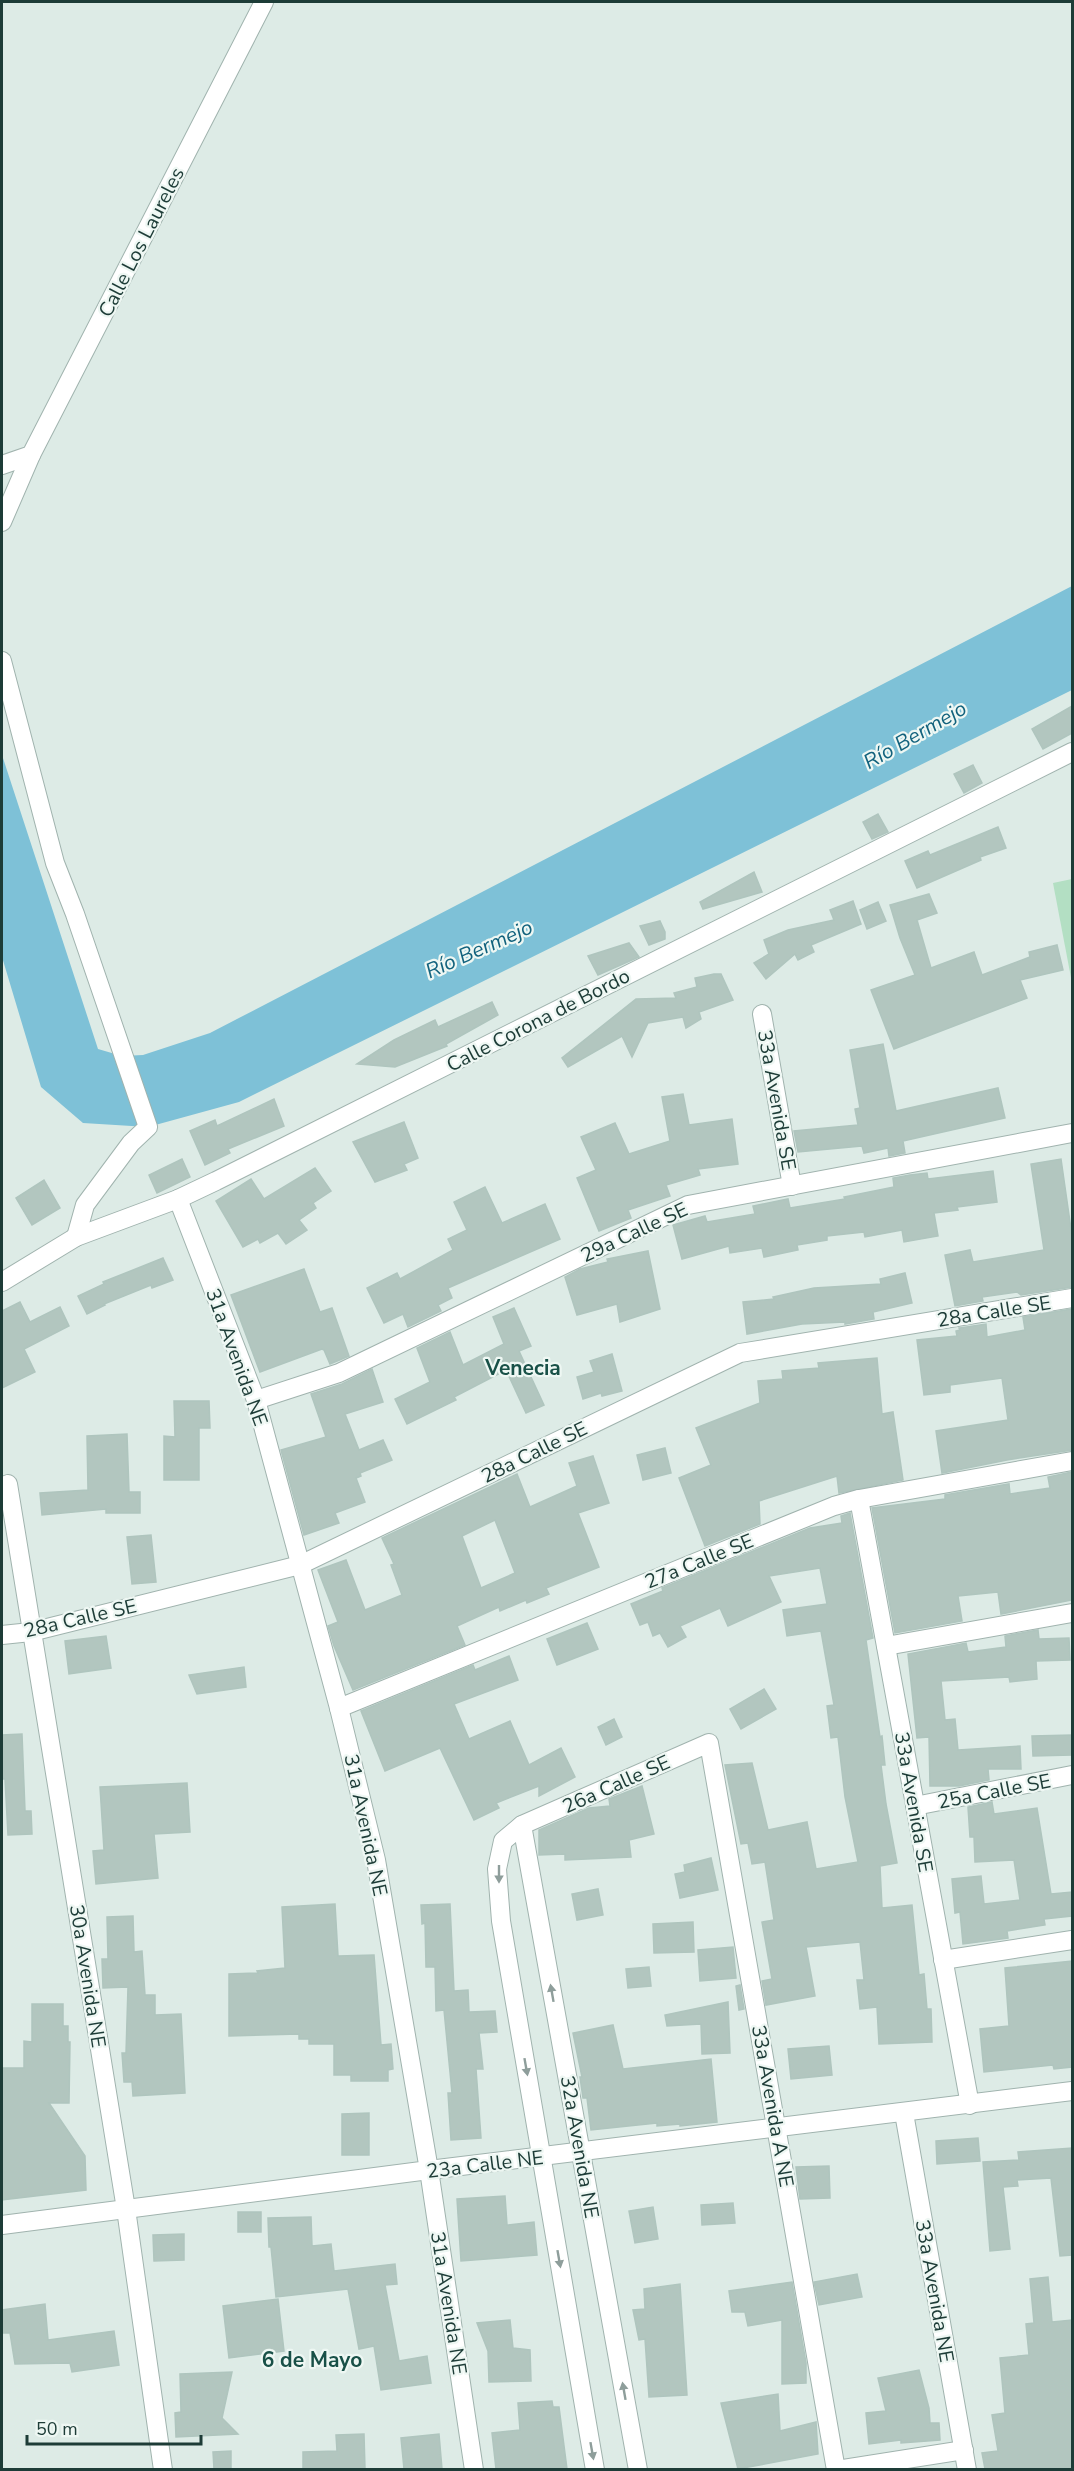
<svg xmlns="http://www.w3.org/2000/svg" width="1074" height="2471" font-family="'Nunito Sans',sans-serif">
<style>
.green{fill:#b3dfc3}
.water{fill:#7ec1d7}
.building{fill:#b2c6bf;stroke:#afc5be;stroke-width:1.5;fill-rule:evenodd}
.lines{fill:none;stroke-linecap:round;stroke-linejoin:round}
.minor-casing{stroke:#a0b3ae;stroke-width:20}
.tertiary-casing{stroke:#a0b3ae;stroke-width:20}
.minor{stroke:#fff;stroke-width:18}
.tertiary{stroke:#fff;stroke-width:18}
.oneway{fill:#8e9e9b}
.labels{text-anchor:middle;stroke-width:4.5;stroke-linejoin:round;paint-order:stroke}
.street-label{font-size:20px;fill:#1d3c37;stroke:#eef7f3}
.water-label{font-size:21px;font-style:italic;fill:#12627d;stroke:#eef7f3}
.neighbourhood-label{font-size:21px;font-weight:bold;fill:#185047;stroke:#eef7f3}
</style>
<rect width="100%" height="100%" fill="#ddebe6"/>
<polygon class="green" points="1072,879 1072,983 1053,883"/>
<polygon class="water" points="1072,586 1072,690 239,1102 148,1127 83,1123 41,1087 2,957 2,755 98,1049 122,1056 143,1055 210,1033"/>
<g class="building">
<polygon points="1072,706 1072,733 1043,749 1032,729"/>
<polygon points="973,765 982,783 964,793 954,774"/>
<polygon points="878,814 888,832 872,839 863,822"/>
<polygon points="998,827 1006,848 980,857 981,860 917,888 905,861 928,851 930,855"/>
<polygon points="754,872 762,892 703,909 700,902"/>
<polygon points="929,894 937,913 917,920 931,968 974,952 982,975 1030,957 1029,952 1057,945 1063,970 1020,980 1027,998 894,1049 871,990 915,975 900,938 890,905"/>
<polygon points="853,901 861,924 811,945 814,952 798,960 795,954 766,979 754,963 769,954 764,940 788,930 834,920 830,910"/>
<polygon points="878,902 886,921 867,929 860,910"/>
<polygon points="660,921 665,932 665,939 649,945 640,926"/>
<polygon points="629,943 639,957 598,975 588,956"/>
<polygon points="714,974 721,974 733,1000 699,1012 701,1019 686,1028 683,1017 648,1023 632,1057 622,1036 568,1067 562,1058 636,999 676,998 674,993 697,987 695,978"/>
<polygon points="492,1002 498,1015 446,1044 447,1046 395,1067 357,1064 394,1040 435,1020 438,1027"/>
<polygon points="883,1044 896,1111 998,1088 1005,1118 903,1141 905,1153 889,1156 888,1148 864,1153 862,1146 798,1152 794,1131 858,1125 855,1109 860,1108 850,1050"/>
<polygon points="683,1094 689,1125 732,1119 738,1164 698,1169 700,1175 666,1185 670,1196 628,1210 631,1218 599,1231 577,1178 596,1170 581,1137 615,1123 629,1154 670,1141 662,1097"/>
<polygon points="274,1099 284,1126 228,1149 230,1153 205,1165 190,1131 215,1120 217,1126"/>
<polygon points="404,1122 418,1158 404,1164 407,1170 375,1182 353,1142"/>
<polygon points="182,1159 190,1177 157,1193 149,1175"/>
<polygon points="1061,1159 1072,1236 1072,1287 1021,1295 1017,1292 982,1297 983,1301 955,1306 945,1255 970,1250 973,1262 1044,1250 1031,1164"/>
<polygon points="315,1168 331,1191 313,1203 316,1208 299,1220 307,1230 286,1244 278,1233 260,1243 258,1239 243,1247 216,1201 251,1179 264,1199"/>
<polygon points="993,1171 997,1202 957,1207 958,1210 934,1213 938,1236 904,1242 902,1230 865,1237 864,1232 827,1236 827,1240 797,1245 798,1250 764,1257 762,1248 730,1253 729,1246 682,1259 673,1225 705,1216 707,1222 755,1214 753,1206 788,1199 790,1208 845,1199 844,1197 894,1187 893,1178 910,1175 927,1173 928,1179"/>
<polygon points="44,1180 60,1208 32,1225 16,1198"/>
<polygon points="485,1187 502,1223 545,1204 560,1239 448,1288 452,1298 438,1305 441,1311 408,1327 403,1314 384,1323 367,1288 397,1273 400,1279 453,1250 448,1239 467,1230 454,1202"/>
<polygon points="648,1251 660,1309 620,1322 617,1304 577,1315 565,1277 580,1269 608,1262 607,1259"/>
<polygon points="163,1258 173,1280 152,1288 151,1285 104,1304 105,1305 87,1314 78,1296 104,1284 103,1282"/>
<polygon points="304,1269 320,1312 332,1308 349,1356 330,1364 324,1350 322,1349 260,1372 231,1295"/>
<polygon points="905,1273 912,1303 873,1312 874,1319 845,1324 845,1322 802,1324 747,1334 743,1302 774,1299 773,1297 814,1288 881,1284 880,1279"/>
<polygon points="20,1302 30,1322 60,1307 69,1326 24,1349 35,1372 2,1388 2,1311"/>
<polygon points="514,1308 531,1346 519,1351 544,1405 526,1413 506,1370 454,1397 456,1400 407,1424 395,1399 430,1382 417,1348 450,1332 463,1365 504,1344 493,1317"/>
<polygon points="1072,1309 1072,1450 1007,1460 942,1473 936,1431 1008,1420 1002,1378 950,1385 950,1392 924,1395 917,1340 957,1336 956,1331 960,1330 959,1328 986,1324 987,1337 1025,1330 1023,1317"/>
<polygon points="612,1354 622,1391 602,1396 601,1393 583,1399 577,1377 594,1372 590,1361"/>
<polygon points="877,1358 882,1414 893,1412 903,1480 839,1493 837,1476 759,1501 760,1524 705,1546 679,1478 711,1465 696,1428 760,1403 758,1381 783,1379 782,1371 819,1368 818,1363"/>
<polygon points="372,1369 383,1402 345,1414 359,1450 383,1440 392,1460 360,1473 361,1476 356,1478 365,1502 335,1513 339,1523 304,1535 281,1450 326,1437 311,1394 342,1384"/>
<polygon points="174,1401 209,1401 210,1428 199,1428 199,1480 164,1480 164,1436 175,1437"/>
<polygon points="127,1434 129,1492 140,1492 140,1513 106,1513 106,1509 42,1515 40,1493 88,1490 87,1436"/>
<polygon points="665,1448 671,1473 643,1480 637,1455"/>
<path d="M593,1456L609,1503L578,1513L599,1567L546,1588L549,1594L527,1603L526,1600L500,1611L499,1607L457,1626L465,1645L353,1690L334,1646L328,1626L338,1622L318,1570L346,1560L365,1610L402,1595L391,1565L394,1564L382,1538L517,1474L530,1507L577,1486L569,1463ZM495,1520L515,1573L481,1588L462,1536Z"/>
<polygon points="1072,1472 1072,1600 1001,1614 998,1592 958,1596 962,1621 895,1633 872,1508 945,1499 945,1495 1009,1484 1010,1494 1050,1488 1048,1477"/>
<polygon points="850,1513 873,1638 866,1640 880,1737 882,1736 885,1765 881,1765 886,1804 897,1863 880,1866 882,1908 912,1905 919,1975 924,1974 927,2009 931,2009 932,2042 879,2044 877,2007 860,2009 857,1980 864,1980 860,1942 806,1947 815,1996 766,2005 762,1981 772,1979 762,1922 774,1920 765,1862 752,1864 748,1843 741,1844 725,1765 752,1763 768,1830 807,1822 816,1869 858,1862 845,1797 838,1737 831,1738 827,1706 834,1705 821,1631 787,1636 783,1610 827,1604 820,1568 769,1576 781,1602 728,1626 720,1608 680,1626 686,1637 668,1647 660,1633 653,1636 648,1622 640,1625 631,1604 663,1591 662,1588 810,1528 842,1523 841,1516"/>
<polygon points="151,1535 156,1582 132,1584 127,1537"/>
<polygon points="587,1623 598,1649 557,1665 547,1639"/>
<polygon points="1038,1630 1039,1639 1069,1638 1070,1660 1036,1661 1037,1679 1010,1682 1009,1677 941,1681 945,1720 955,1719 958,1750 1020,1746 1021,1769 988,1769 989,1780 959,1786 930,1786 929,1737 917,1738 908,1654 966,1643 968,1652 1006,1647 1005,1636"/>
<polygon points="106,1636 111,1668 69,1674 65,1641"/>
<polygon points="509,1656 518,1680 454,1704 469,1739 510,1721 529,1765 561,1748 575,1777 539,1796 539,1786 496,1803 499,1808 474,1820 440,1748 385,1771 361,1711 473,1665 475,1670"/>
<polygon points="244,1667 246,1687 197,1694 189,1675"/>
<polygon points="764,1689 776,1709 741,1729 730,1709"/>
<polygon points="614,1719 622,1737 606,1745 598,1727"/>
<polygon points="22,1734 25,1811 31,1811 32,1834 8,1835 5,1779 2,1779 2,1735"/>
<polygon points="1072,1735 1072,1755 1033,1756 1032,1736"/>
<polygon points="187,1783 190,1832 154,1834 158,1878 96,1884 93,1851 104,1850 100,1787"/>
<polygon points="642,1786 654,1834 629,1840 631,1857 565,1860 565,1854 539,1855 539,1830 589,1808 610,1806 609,1799"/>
<polygon points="992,1802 994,1814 1037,1808 1051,1894 1072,1892 1072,1916 1044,1919 1045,1925 1007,1931 1008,1938 963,1944 960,1912 955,1913 952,1879 981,1876 984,1904 1020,1900 1014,1860 975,1862 974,1837 970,1837 968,1807"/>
<polygon points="711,1858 718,1890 680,1898 675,1874 685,1872 684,1865"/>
<polygon points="598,1889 603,1915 577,1920 572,1894"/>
<polygon points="335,1904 338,1956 374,1955 381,2045 391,2044 393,2069 388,2070 388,2081 351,2081 351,2075 334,2075 334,2044 309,2044 309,2039 299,2039 299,2034 229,2036 229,1974 258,1973 257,1971 285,1968 282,1907"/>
<polygon points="450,1904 454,1991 468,1990 469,2012 495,2011 497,2032 479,2033 483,2069 476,2069 481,2138 451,2140 448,2093 452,2093 444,2010 436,2011 435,1967 426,1967 425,1923 422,1924 421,1905"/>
<polygon points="133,1916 134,1952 142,1951 145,1995 155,1995 155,2015 181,2014 185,2093 133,2096 132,2082 124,2082 122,2053 126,2053 128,1987 103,1988 102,1959 108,1959 107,1917"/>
<polygon points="693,1922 694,1952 654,1953 653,1924"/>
<polygon points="733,1947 736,1978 700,1981 698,1950"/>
<polygon points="1072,1961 1072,2067 1054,2069 1053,2065 984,2072 980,2029 1009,2026 1005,1968"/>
<polygon points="649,1967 651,1986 628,1988 626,1969"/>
<polygon points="740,1985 744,2009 739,2010 736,1986"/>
<polygon points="728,2002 730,2053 702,2054 701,2024 667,2026 665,2015"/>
<polygon points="32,2004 63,2004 63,2026 68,2026 68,2042 70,2042 69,2103 49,2103 85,2156 86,2190 2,2200 2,2068 24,2068 24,2041 32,2042"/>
<polygon points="613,2025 623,2069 711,2059 717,2122 680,2126 680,2124 657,2126 657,2123 591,2130 587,2098 583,2098 580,2077 582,2077 573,2033"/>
<polygon points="829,2046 832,2075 791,2079 788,2049"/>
<polygon points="369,2113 369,2155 342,2155 342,2114"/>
<polygon points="978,2138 980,2161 937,2164 936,2141"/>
<polygon points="1072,2148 1072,2255 1060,2256 1051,2178 1017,2180 1018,2186 1003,2187 1010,2249 990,2251 983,2162 1019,2160 1018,2152"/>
<polygon points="829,2166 830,2198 800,2199 796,2167"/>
<polygon points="505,2196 507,2225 534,2222 537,2255 461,2261 457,2199"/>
<polygon points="733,2203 735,2223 702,2225 701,2205"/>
<polygon points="653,2207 658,2239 635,2243 629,2211"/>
<rect x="238" y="2212" width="23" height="20"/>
<polygon points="311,2217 312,2246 331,2244 334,2271 395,2264 397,2284 385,2285 399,2361 427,2356 431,2383 381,2390 374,2346 359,2349 348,2289 276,2297 271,2247 269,2247 268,2218"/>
<polygon points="184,2234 184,2260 154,2261 153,2235"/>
<polygon points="857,2274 862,2297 819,2305 814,2282"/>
<polygon points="1048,2277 1052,2322 1072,2320 1072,2469 985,2469 982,2453 998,2451 992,2415 1005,2413 1000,2358 1029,2355 1026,2324 1034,2323 1030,2279"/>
<polygon points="792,2282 806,2363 806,2383 782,2384 782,2320 748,2326 745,2312 732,2312 729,2291"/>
<polygon points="680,2284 687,2395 649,2397 645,2339 639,2340 633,2310 645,2309 644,2289"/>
<polygon points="278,2299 284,2351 229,2358 223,2306"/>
<polygon points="45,2304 48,2340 114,2331 119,2365 72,2372 70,2363 15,2364 10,2333 2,2333 2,2310"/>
<polygon points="510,2320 513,2348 530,2350 531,2381 489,2382 488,2351 477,2323"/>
<polygon points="919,2370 929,2408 930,2423 939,2423 940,2440 901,2443 901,2440 869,2444 866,2413 886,2411 878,2378"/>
<polygon points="232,2372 222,2418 238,2434 176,2437 175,2413 181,2412 180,2374"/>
<polygon points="778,2394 780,2431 816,2422 818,2454 738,2469 721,2403"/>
<polygon points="552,2401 553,2407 559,2407 567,2469 496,2469 492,2433 520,2430 518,2403"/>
<polygon points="364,2434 365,2469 303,2469 303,2452 337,2451 336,2435"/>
<polygon points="439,2434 442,2469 404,2469 401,2438"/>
<polygon points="231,2451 231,2469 214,2469 213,2452"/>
</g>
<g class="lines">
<g class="minor-casing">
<g id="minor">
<polyline points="2,522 31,455"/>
<polyline points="2,661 55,863 75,914 148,1127 131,1143 85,1205 76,1237"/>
<polyline points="762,1014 792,1186"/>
<polyline points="2,1282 76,1237 178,1199 216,1181 1072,752"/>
<polyline points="256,1400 339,1373 688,1205 1072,1133"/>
<polyline points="8,1484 126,2209 163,2470"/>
<polyline points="859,1499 970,2105"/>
<polyline points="2,1635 31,1632 300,1565 740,1353 1072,1298"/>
<polyline points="886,1646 1072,1613"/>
<polyline points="339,1708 834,1506 859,1499 1072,1461"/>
<polyline points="915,1806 1072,1775"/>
<polyline points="522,1825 638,2470"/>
<polyline points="943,1960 1072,1940"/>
<polyline points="904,2113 967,2470"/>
<polyline points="2,2225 429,2170 376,1860 339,1708 256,1400 178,1199"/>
<polyline points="595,2470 501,1921 497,1869 503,1841 522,1825 709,1743 836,2470"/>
<polyline points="837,2470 964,2450"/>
</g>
</g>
<g class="tertiary-casing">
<g id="tertiary">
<polyline points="2,465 31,455 264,2"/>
<polyline points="474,2470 429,2170 1072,2091"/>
</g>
</g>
<use href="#minor" class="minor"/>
<use href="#tertiary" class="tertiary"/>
</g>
<defs><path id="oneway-solid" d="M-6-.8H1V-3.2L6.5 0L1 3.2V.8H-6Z" transform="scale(1.5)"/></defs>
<g class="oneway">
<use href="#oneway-solid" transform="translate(499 1874) rotate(90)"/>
<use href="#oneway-solid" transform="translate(552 1993) rotate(-100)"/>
<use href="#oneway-solid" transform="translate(526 2067) rotate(80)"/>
<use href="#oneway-solid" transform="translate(559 2259) rotate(80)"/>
<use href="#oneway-solid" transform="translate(624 2391) rotate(-100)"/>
<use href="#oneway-solid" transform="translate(592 2451) rotate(80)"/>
</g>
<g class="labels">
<g class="street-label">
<text transform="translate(141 242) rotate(-63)" y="7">Calle Los Laureles</text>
<text transform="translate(538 1020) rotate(-27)" y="7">Calle Corona de Bordo</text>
<text transform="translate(777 1100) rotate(80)" y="7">33a Avenida SE</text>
<text transform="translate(634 1232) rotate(-25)" y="7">29a Calle SE</text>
<text transform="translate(994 1311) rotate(-9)" y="7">28a Calle SE</text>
<text transform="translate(237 1357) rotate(70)" y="7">31a Avenida NE</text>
<text transform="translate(534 1452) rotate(-26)" y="7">28a Calle SE</text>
<text transform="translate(699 1561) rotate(-22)" y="7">27a Calle SE</text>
<text transform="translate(80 1618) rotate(-13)" y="7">28a Calle SE</text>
<text transform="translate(616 1784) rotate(-24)" y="7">26a Calle SE</text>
<text transform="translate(994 1791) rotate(-11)" y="7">25a Calle SE</text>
<text transform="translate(914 1802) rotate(80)" y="7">33a Avenida SE</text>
<text transform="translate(366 1825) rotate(78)" y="7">31a Avenida NE</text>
<text transform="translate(88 1976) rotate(81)" y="7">30a Avenida NE</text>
<text transform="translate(773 2106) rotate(80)" y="7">33a Avenida A NE</text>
<text transform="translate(580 2147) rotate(80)" y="7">32a Avenida NE</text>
<text transform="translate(485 2164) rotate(-7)" y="7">23a Calle NE</text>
<text transform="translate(935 2291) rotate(80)" y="7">33a Avenida NE</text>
<text transform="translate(449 2303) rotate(81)" y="7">31a Avenida NE</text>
</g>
<g class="water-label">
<text transform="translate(915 735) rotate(-30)" y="7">Río Bermejo</text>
<text transform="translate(479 949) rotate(-24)" y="7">Río Bermejo</text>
</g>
<g class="neighbourhood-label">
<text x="523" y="1375">Venecia</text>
<text x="312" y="2367">6 de Mayo</text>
</g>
</g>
<rect width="1074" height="2471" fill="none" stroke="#1d3c37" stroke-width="6"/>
<path d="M27 2435v9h174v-9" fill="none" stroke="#1d3c37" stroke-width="3"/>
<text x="36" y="2435" font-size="18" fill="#1d3c37" stroke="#eef7f3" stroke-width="4.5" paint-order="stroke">50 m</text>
</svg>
